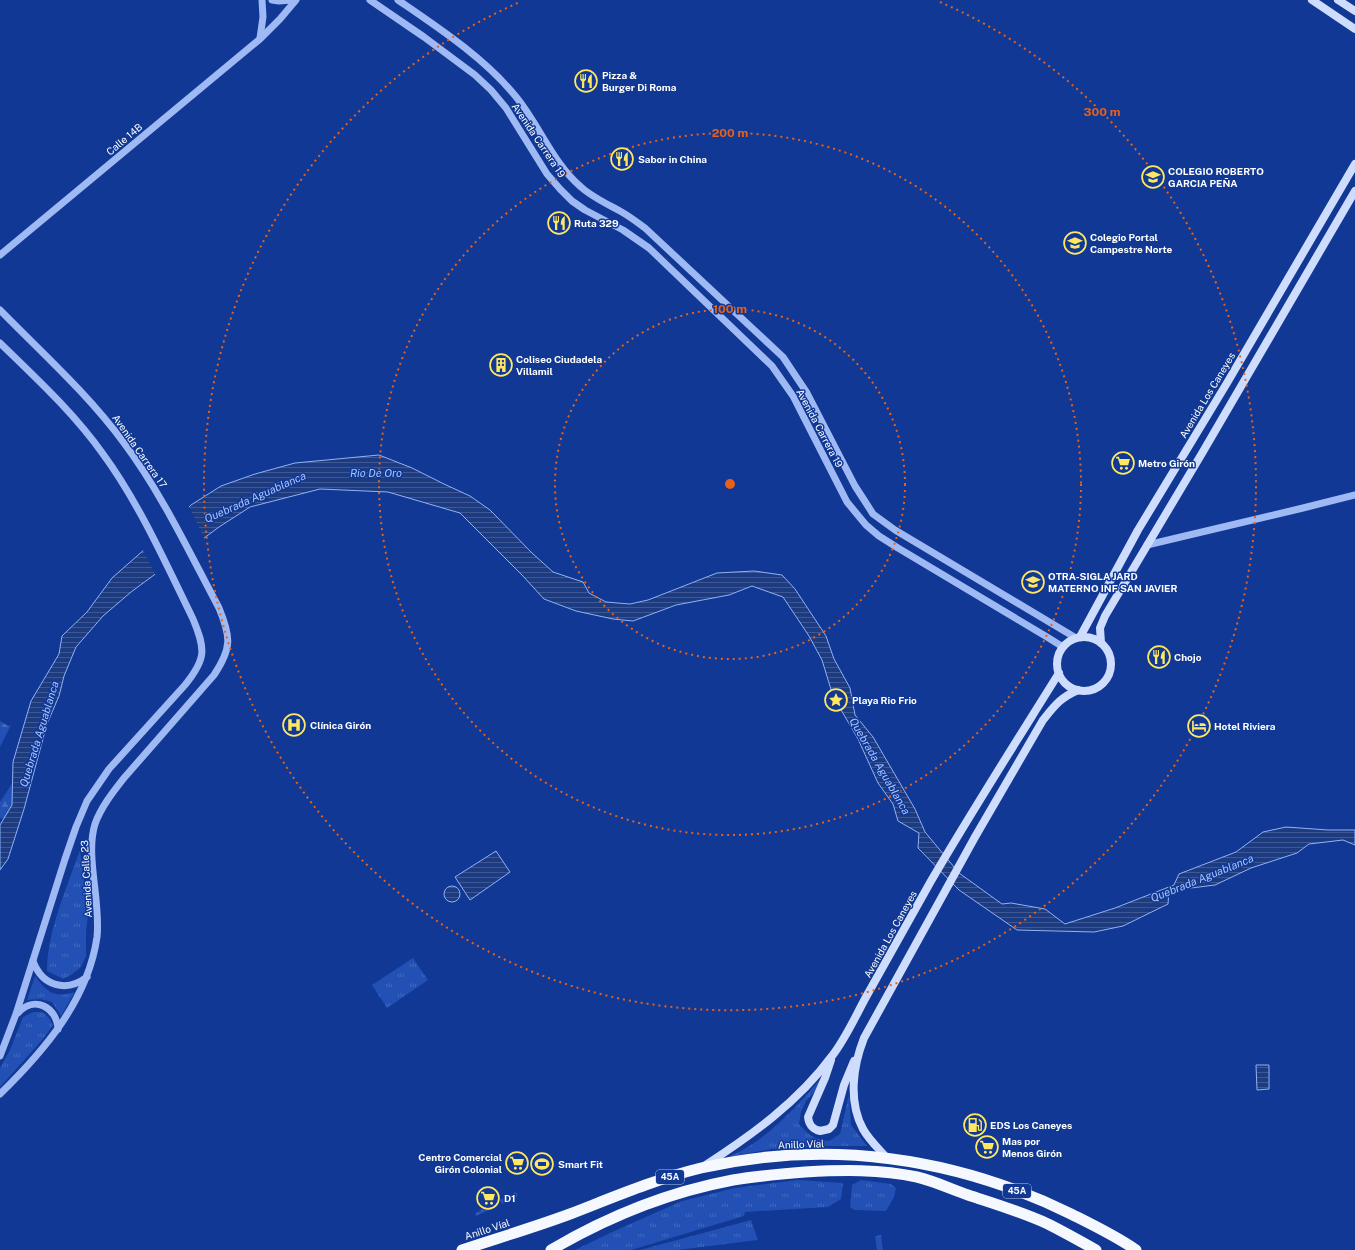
<svg xmlns="http://www.w3.org/2000/svg" width="1355" height="1250" font-family="'Public Sans',sans-serif">
<style>
.grass{fill:url(#grass-tufts)}
.forest{fill:url(#forest-firs)}
.garden{fill:url(#garden-dots)}
.water{fill:url(#water-rules);stroke:#90b2f7}
.pier{fill:#103894}
.lines{fill:none;stroke-linecap:round;stroke-linejoin:round}
.tertiary{stroke:#9eb9f3;stroke-width:7}
.secondary{stroke:#cedcfd;stroke-width:8}
.trunk{stroke:#f5f8ff;stroke-width:11}
.ring{fill:none;stroke:#e96118;stroke-width:2;stroke-dasharray:2 4}
.labels{text-anchor:middle;stroke-width:3;stroke-linejoin:round;paint-order:stroke}
.shield{fill:#103894;stroke:#b7c3df;stroke-width:1}
.shield-label{font-size:9px;font-weight:bold;fill:#fff}
.poi-label{font-size:10px;font-weight:bold;fill:#fff;stroke:#103894;text-anchor:start}
.street-label{font-size:10px;fill:#fff;stroke:#103894}
.water-label{font-size:11px;font-style:italic;fill:#aac4fa;stroke:#103894}
.centre{fill:#e96118;stroke:#103894;stroke-width:2}
.ring-label{font-size:12px;text-anchor:middle;font-weight:bold;fill:#e96118;stroke:#103894;stroke-width:3;stroke-linejoin:round;paint-order:stroke}
</style>
<defs>
<pattern id="grass-tufts" width="24" height="20" patternUnits="userSpaceOnUse"><rect width="24" height="20" fill="#2250b4"/><path d="M3 7l-1-3M5 7V3M7 7l1-3M15 17l-1-3M17 17v-4M19 17l1-3" fill="none" stroke="#436abf"/></pattern>
<pattern id="forest-firs" width="22" height="20" patternUnits="userSpaceOnUse"><rect width="22" height="20" fill="#2250b4"/><path d="M5 1l3.5 6h-7zM16 11l3.5 6h-7z" fill="#436abf"/></pattern>
<pattern id="garden-dots" width="8" height="8" patternUnits="userSpaceOnUse"><rect width="8" height="8" fill="#2250b4"/><path d="M2 2h.1M6 6h.1" fill="none" stroke="#436abf" stroke-width="1.8" stroke-linecap="round"/></pattern>
<pattern id="water-rules" width="6" height="5" patternUnits="userSpaceOnUse"><rect width="6" height="5" fill="#1d3b81"/><path d="M0 2.5h6" fill="none" stroke="#3f5894"/></pattern>
</defs>
<rect width="100%" height="100%" fill="#103894"/>
<g class="grass">
<path d="M80,850L88,915L86,931V956L81,967L71,975L63,979L47,971C47,932 67,887 80,850Z"/>
<polygon points="413,958 428,980 387,1008 372,985"/>
<path d="M35,976C47,993 55,998 75,992L61,1016L52,1002L40,999L27,1000Z"/>
<polygon points="33,1012 43,1012 49,1018 53,1025 44,1038 0,1087 0,1068 10,1050 23,1017"/>
<path d="M822,1077L817,1089L806,1101L801,1112L799,1124C809,1135 813,1139 829,1141L840,1134L849,1094L851,1125L867,1146H830L772,1149L727,1157C764,1144 797,1106 822,1077Z"/>
<polygon points="798,1180 843,1183 841,1199 828,1207 745,1212 744,1216 631,1250 575,1250 612,1232 682,1201 735,1188"/>
<polygon points="861,1180 891,1184 896,1188 894,1197 886,1211 854,1210 850,1207 852,1185"/>
<polygon points="751,1220 758,1240 678,1250 640,1250"/>
<polygon points="881,1235 883,1250 877,1250 875,1236"/>
</g>
<g class="forest">
<polygon points="0,721 8,726 11,725 0,747"/>
<polygon points="15,779 13,822 0,818 0,802"/>
</g>
<g class="garden">
<polygon points="516,1192 518,1196 502,1204 500,1200"/>
<polygon points="496,1203 498,1206 476,1216 475,1213"/>
</g>
<g class="water">
<polygon points="379,455 412,468 444,484 470,496 490,510 532,553 553,572 583,582 589,593 606,602 630,604 648,600 717,573 754,571 782,575 795,589 826,636 834,659 850,688 855,715 873,737 915,809 925,832 959,873 1002,904 1011,903 1045,909 1065,924 1115,908 1174,885 1179,874 1236,852 1263,832 1286,827 1328,830 1355,830 1355,845 1343,840 1309,844 1297,853 1251,868 1215,885 1191,888 1183,887 1169,891 1168,904 1123,926 1094,932 1017,930 959,890 918,848 919,833 898,821 893,804 878,783 858,739 833,696 822,660 809,636 783,597 752,586 729,595 676,605 633,621 613,619 576,611 544,599 522,575 460,513 388,492 320,489 250,507 219,527 131,592 103,616 76,647 64,676 59,696 47,724 24,809 8,859 0,870 0,825 12,805 13,762 31,701 59,654 62,636 87,612 112,578 153,542 191,505 221,486 255,474 295,463"/>
<polygon points="496,851 510,872 470,900 455,877"/>
<circle cx="452" cy="894" r="8"/>
<polygon points="1256,1065 1269,1065 1269,1089 1257,1090"/>
</g>
<polygon class="pier" points="188,505 205,540 156,576 142,548"/>
<g class="lines">
<g class="tertiary">
<polyline points="272,0 279,1 292,0"/>
<polyline points="370,0 424,37 475,75 491,90 506,108 547,174 560,189 572,201 585,210 623,230 649,248 772,366 793,396 847,502 866,525 879,536 898,548 1047,637 1063,647"/>
<path d="M398,0C439,28 486,59 517,98C540,127 553,163 581,187C592,197 607,204 620,211C629,216 637,222 645,228L783,357L807,393L855,486L866,503L873,514L895,530L1076,638"/>
<polyline points="260,38 263,17 262,0"/>
<polyline points="0,255 260,39 280,19 296,0"/>
<path d="M0,310C42,353 88,394 124,443C162,494 189,552 219,608C231,637 232,648 214,675L124,778C113,792 101,807 95,824C85,856 101,901 97,937C88,1000 44,1051 0,1094"/>
<path d="M0,343C36,378 74,413 103,454C139,503 166,564 193,619C206,650 206,659 185,685L109,769L87,801L76,827L65,859L16,1014L0,1056"/>
<polyline points="1147,545 1303,508 1355,495"/>
<path d="M33,961C42,986 66,993 87,977"/>
<path d="M18,1013C34,995 57,1007 58,1029"/>
</g>
<g class="secondary">
<polyline points="1312,0 1355,29"/>
<polyline points="1338,0 1355,11"/>
<polyline points="1080,637 1138,530 1227,383 1355,164"/>
<circle cx="1084" cy="664" r="27"/>
<polyline points="1101,643 1100,628 1105,616 1201,455 1355,191"/>
<path d="M831,1060L825,1078L808,1117C809,1125 812,1129 820,1131L829,1129L833,1125L844,1085L854,1061"/>
<path d="M887,1158C879,1149 869,1140 863,1129C848,1101 853,1066 864,1038L975,837L1043,720C1055,705 1060,698 1078,690"/>
<path d="M704,1166C752,1135 798,1102 832,1056C846,1038 855,1017 866,997C888,958 909,920 931,881C972,811 1016,742 1059,673"/>
</g>
<g class="trunk">
<path d="M462,1250C498,1238 535,1227 570,1214C614,1197 656,1179 701,1168C828,1139 955,1157 1071,1214C1093,1225 1116,1236 1136,1250"/>
<path d="M551,1250C607,1217 669,1192 733,1180C757,1176 781,1174 805,1172C842,1170 880,1169 917,1177C934,1181 951,1189 968,1195C995,1204 1022,1212 1048,1224C1064,1232 1080,1241 1096,1250"/>
</g>
</g>
<g class="ring">
<circle cx="730" cy="484" r="175"/>
<circle cx="730" cy="484" r="351"/>
<path d="M940 2A526 526 0 1 1 520 2"/>
</g>
<defs>
<g id="restaurant-ring" transform="scale(1.15)"><circle r="9.5" fill="#103894" stroke="#ffe761" stroke-width="1.5"/><path d="M-5-6h1v4h1v-4h1v4h1v-4h1v5L-1.5 .5V6h-2V.5L-5-1ZM5-6V6H3V1.5H1.5Q1.5-4 5-6Z" fill="#ffe761"/></g>
<g id="school-ring" transform="scale(1.15)"><circle r="9.5" fill="#103894" stroke="#ffe761" stroke-width="1.5"/><path d="M0-5L7-2L0 1L-7-2ZM-4 1L0 2.5L4 1V4Q0 6-4 4Z" fill="#ffe761"/></g>
<g id="building-ring" transform="scale(1.15)"><circle r="9.5" fill="#103894" stroke="#ffe761" stroke-width="1.5"/><path d="M-4-6H4V6H1V3H-1V6H-4ZM-2.5-4.3h1.7v1.8h-1.7ZM.8-4.3h1.7v1.8H.8ZM-2.5-1h1.7V.8h-1.7ZM.8-1h1.7V.8H.8Z" fill="#ffe761"/></g>
<g id="supermarket-ring" transform="scale(1.15)"><circle r="9.5" fill="#103894" stroke="#ffe761" stroke-width="1.5"/><path d="M-6-5.5h2.5l.6 2H6L4.5 2H-2.5L-4.4-4H-6ZM-1.5 3.2a1.3 1.3 0 1 0 .1 0ZM3 3.2a1.3 1.3 0 1 0 .1 0Z" fill="#ffe761"/></g>
<g id="sight-ring" transform="scale(1.15)"><circle r="9.5" fill="#103894" stroke="#ffe761" stroke-width="1.5"/><path d="M0-6L1.8-2.2L6-1.7L2.9 1.2L3.7 5.4L0 3.3L-3.7 5.4L-2.9 1.2L-6-1.7L-1.8-2.2Z" fill="#ffe761"/></g>
<g id="hospital-ring" transform="scale(1.15)"><circle r="9.5" fill="#103894" stroke="#ffe761" stroke-width="1.5"/><path d="M-5-5h3v3.5h4V-5h3V5h-3V1.5h-4V5h-3Z" fill="#ffe761"/></g>
<g id="hotel-ring" transform="scale(1.15)"><circle r="9.5" fill="#103894" stroke="#ffe761" stroke-width="1.5"/><path d="M-6-4.5h1.5V1H6V5H4.5V3h-9V5H-6ZM-4 0a1.8 1.8 0 1 1 3.6 0ZM.5 0V-2.5h3Q6-2.5 6 0Z" fill="#ffe761"/></g>
<g id="fuel-ring" transform="scale(1.15)"><circle r="9.5" fill="#103894" stroke="#ffe761" stroke-width="1.5"/><path d="M-5.5-6h7V0h2V4h1.3V-2.5L3-4.5l.8-.8L6-3V5H2.5V1h-1V6h-7ZM-4.2-4.7v3.2H.2V-4.7Z" fill="#ffe761"/></g>
<g id="stadium-ring" transform="scale(1.15)"><circle r="9.5" fill="#103894" stroke="#ffe761" stroke-width="1.5"/><path d="M0-5a6.5 5 0 1 0 0 10a6.5 5 0 1 0 0-10ZM-3.5-1.8h7v3.6h-7Z" fill="#ffe761"/></g>
</defs>
<g fill-rule="evenodd">
<use href="#restaurant-ring" x="586" y="81"/>
<use href="#restaurant-ring" x="622" y="159"/>
<use href="#school-ring" x="1153" y="177"/>
<use href="#restaurant-ring" x="559" y="223"/>
<use href="#school-ring" x="1075" y="243"/>
<use href="#building-ring" x="501" y="365"/>
<use href="#supermarket-ring" x="1123" y="463"/>
<use href="#school-ring" x="1033" y="582"/>
<use href="#restaurant-ring" x="1159" y="657"/>
<use href="#sight-ring" x="836" y="700"/>
<use href="#hospital-ring" x="294" y="725"/>
<use href="#hotel-ring" x="1199" y="726"/>
<use href="#fuel-ring" x="975" y="1125"/>
<use href="#supermarket-ring" x="987" y="1147"/>
<use href="#supermarket-ring" x="517" y="1163"/>
<use href="#stadium-ring" x="542" y="1164"/>
<use href="#supermarket-ring" x="488" y="1198"/>
</g>
<g class="labels">
<g class="shield">
<rect x="656" y="1170" width="28" height="14" rx="3"/>
<rect x="1003" y="1184" width="28" height="14" rx="3"/>
</g>
<g class="shield-label">
<text x="670" y="1180">45A</text>
<text x="1017" y="1194">45A</text>
</g>
<g class="poi-label">
<text x="602" y="79">Pizza &amp;<tspan x="602" dy="12">Burger Di Roma</tspan></text>
<text x="638" y="163">Sabor in China</text>
<text x="1168" y="175">COLEGIO ROBERTO<tspan x="1168" dy="12">GARCIA PEÑA</tspan></text>
<text x="574" y="227">Ruta 329</text>
<text x="1090" y="241">Colegio Portal<tspan x="1090" dy="12">Campestre Norte</tspan></text>
<text x="516" y="363">Coliseo Ciudadela<tspan x="516" dy="12">Villamil</tspan></text>
<text x="1138" y="467">Metro Girón</text>
<text x="1048" y="580">OTRA-SIGLA JARD<tspan x="1048" dy="12">MATERNO INF SAN JAVIER</tspan></text>
<text x="1174" y="661">Chojo</text>
<text x="852" y="704">Playa Rio Frio</text>
<text x="310" y="729">Clínica Girón</text>
<text x="1214" y="730">Hotel Riviera</text>
<text x="990" y="1129">EDS Los Caneyes</text>
<text x="1002" y="1145">Mas por<tspan x="1002" dy="12">Menos Girón</tspan></text>
<text x="502" y="1161" text-anchor="end">Centro Comercial<tspan x="502" dy="12">Girón Colonial</tspan></text>
<text x="558" y="1168">Smart Fit</text>
<text x="504" y="1202">D1</text>
</g>
<g class="street-label">
<text transform="translate(124 139) rotate(-40)" y="4">Calle 14B</text>
<text transform="translate(539 140) rotate(56)" y="4">Avenida Carrera 19</text>
<text transform="translate(1207 395) rotate(-59)" y="4">Avenida Los Caneyes</text>
<text transform="translate(820 428) rotate(62)" y="4">Avenida Carrera 19</text>
<text transform="translate(140 451) rotate(55)" y="4">Avenida Carrera 17</text>
<text transform="translate(86 879) rotate(-93)" y="4">Avenida Calle 23</text>
<text transform="translate(890 934) rotate(-61)" y="4">Avenida Los Caneyes</text>
<text transform="translate(801 1144) rotate(-2)" y="4">Anillo Víal</text>
<text transform="translate(487 1229) rotate(-18)" y="4">Anillo Víal</text>
</g>
<g class="water-label">
<text x="376" y="477">Rio De Oro</text>
<text transform="translate(255 497) rotate(-24)" y="4">Quebrada Aguablanca</text>
<text transform="translate(39 734) rotate(-73)" y="4">Quebrada Aguablanca</text>
<text transform="translate(880 766) rotate(60)" y="4">Quebrada Aguablanca</text>
<text transform="translate(1202 878) rotate(-22)" y="4">Quebrada Aguablanca</text>
</g>
</g>
<circle cx="730" cy="484" r="6" class="centre"/>
<g class="ring-label">
<text x="1102" y="116">300 m</text>
<text x="730" y="137">200 m</text>
<text x="730" y="313">100 m</text>
</g>
</svg>
